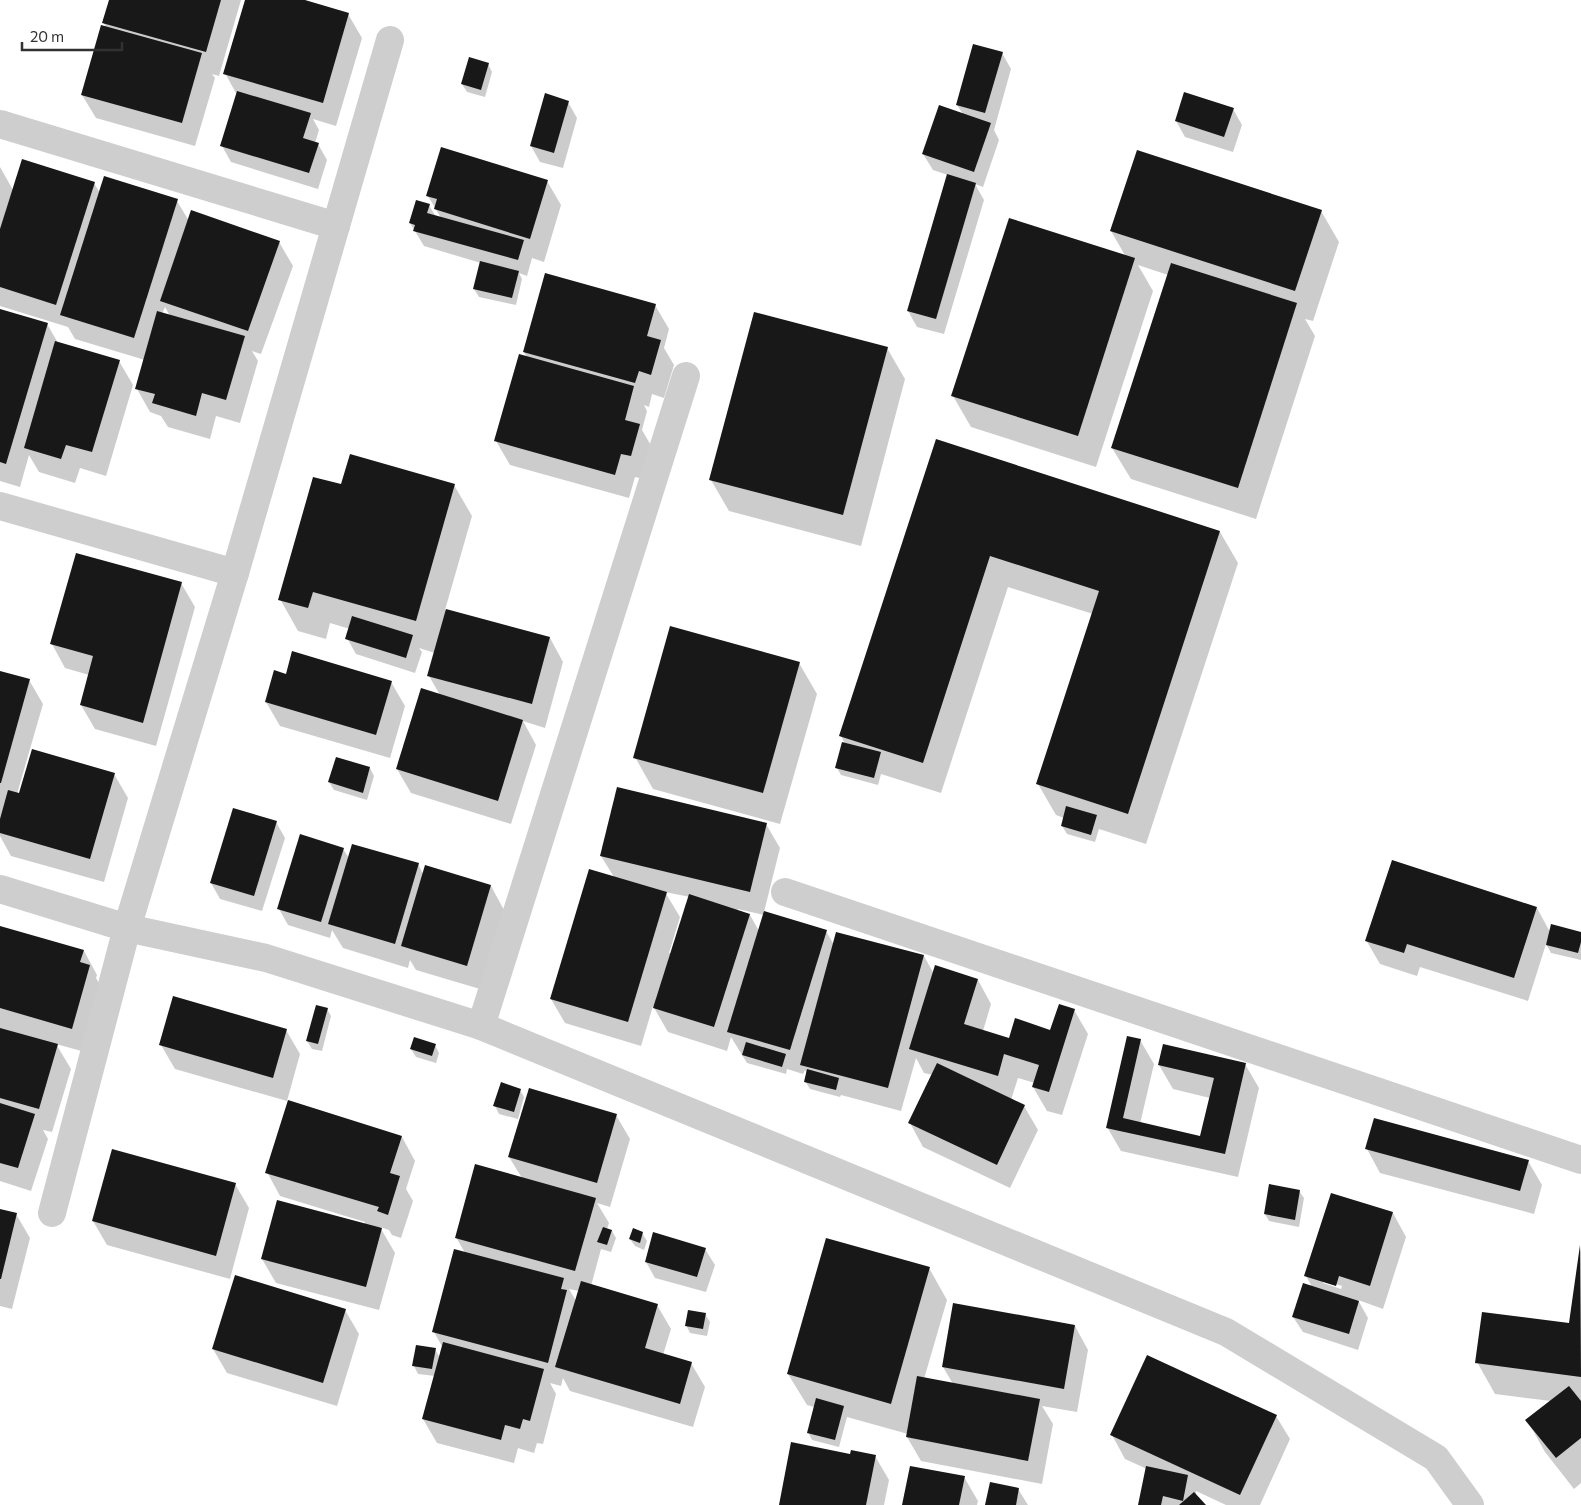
<svg xmlns="http://www.w3.org/2000/svg" width="1581" height="1505" font-family="Commissioner,sans-serif">
<style>
.shadow{fill:#0003;fill-rule:evenodd}
.building{fill:#181818}
.lines{fill:none;stroke-linecap:round;stroke-linejoin:round}
.minor{stroke:#cecece;stroke-width:28}
</style>
<rect width="100%" height="100%" fill="#fff"/>
<g class="shadow">
<polygon points="110,0 241,0 219,76 212,74 215,78 195,146 96,118 82,95 106,28 104,23"/>
<polygon points="246,0 301,0 348,14 362,38 336,126 313,119 319,130 315,143 318,144 327,160 318,189 231,162 222,146 237,95 225,73"/>
<polygon points="1002,53 1011,69 994,130 999,140 983,187 975,184 984,200 944,334 917,327 908,311 948,175 933,170 923,154 963,114 957,105"/>
<polygon points="488,64 492,72 485,97 467,92 462,84"/>
<polygon points="1185,94 1233,109 1242,125 1233,152 1185,137 1176,121"/>
<polygon points="568,102 577,118 563,168 540,162 531,146"/>
<path d="M0,167L13,190L94,183L100,193L177,201L189,221L279,242L293,266L261,354L252,351L258,361L240,423L216,416L210,439L168,427L161,416L150,412L137,389L145,360L75,339L68,327L0,306ZM165,307L170,316L162,314Z"/>
<polygon points="547,181 561,205 544,262 532,258 527,276 519,273 522,279 516,305 479,297 474,289 481,263 424,246 410,223 429,205 436,217 441,218 428,196"/>
<polygon points="1321,211 1339,242 1313,321 1305,319 1315,336 1256,519 1131,479 1112,448 1168,275 1138,265 1153,291 1096,467 971,427 953,396 1126,257 1111,231"/>
<polygon points="655,305 669,329 664,348 674,365 664,398 652,394 649,407 644,405 647,411 642,430 653,449 644,479 635,477 629,498 510,465 496,441 527,358 524,352"/>
<polygon points="0,310 47,324 58,343 119,361 133,385 106,476 80,468 75,483 39,472 29,455 20,487 0,481"/>
<polygon points="887,348 905,379 861,546 729,511 711,480"/>
<polygon points="937,441 1220,532 1238,563 1146,844 1099,829 1095,842 1067,834 1062,826 1064,818 1056,815 1038,784 1093,614 1008,587 941,793 881,774 878,785 841,775 837,768 845,744 841,736"/>
<polygon points="454,485 472,516 445,610 550,638 563,662 545,728 523,721 536,745 511,824 411,793 397,769 440,695 429,676 435,653 419,648 422,652 415,673 356,654 347,638 350,629 330,623 326,639 298,631 280,599 342,486"/>
<polygon points="181,583 195,607 156,746 95,729 81,705 89,675 65,668 52,644"/>
<polygon points="799,663 817,694 780,824 653,789 635,757"/>
<polygon points="0,672 29,680 43,704 17,794 114,774 128,798 104,882 11,856 0,836"/>
<polygon points="287,675 391,682 405,706 390,758 280,726 266,702"/>
<polygon points="370,768 374,776 367,800 334,790 329,782"/>
<polygon points="276,822 285,838 262,911 220,899 211,883"/>
<path d="M766,824L780,848L764,912L826,931L834,945L924,956L934,974L978,980L991,1004L983,1031L1010,1040L1051,1031L1074,1010L1088,1034L1062,1115L1047,1111L1033,1087L1035,1083L1018,1078L1011,1100L1024,1106L1038,1130L1010,1188L923,1147L910,1123L933,1075L924,1073L916,1058L901,1111L841,1095L840,1097L810,1089L805,1081L807,1074L805,1070L803,1074L787,1069L786,1074L747,1063L731,1037L727,1051L668,1032L653,1006L641,1046L565,1023L551,999L614,877L601,856ZM665,892L690,897L672,953H669L680,917ZM738,909L764,915L759,931L750,915L737,911Z"/>
<polygon points="343,849 349,858 418,864 423,874 491,886 504,910 480,989 416,970 410,960 408,968 343,948 332,930 330,938 288,925 279,909"/>
<polygon points="1537,908 1550,932 1581,933 1581,960 1551,953 1546,944 1528,1001 1420,967 1417,976 1380,964 1366,940"/>
<polygon points="0,927 84,951 97,975 96,978 103,990 85,1052 56,1044 71,1069 52,1132 43,1130 48,1139 31,1191 0,1181"/>
<polygon points="327,1009 331,1016 322,1051 312,1049 307,1041"/>
<polygon points="286,1030 300,1054 287,1101 175,1069 161,1045"/>
<polygon points="1140,1040 1154,1064 1140,1124 1201,1137 1210,1098 1173,1089 1159,1065 1245,1064 1259,1088 1238,1177 1121,1151 1107,1127"/>
<polygon points="435,1045 439,1053 436,1063 416,1057 411,1049"/>
<polygon points="520,1090 524,1097 518,1119 499,1114 495,1106"/>
<path d="M616,1115L630,1139L610,1207L597,1203L609,1223L607,1229L612,1231L616,1238L611,1252L601,1249L591,1286L657,1305L671,1329L663,1355L691,1363L705,1387L693,1427L570,1391L563,1378L561,1386L550,1383L556,1394L543,1444L537,1443L534,1453L518,1448L514,1463L437,1443L423,1419L435,1376L418,1374L414,1366L435,1349L440,1358L443,1348L434,1332L465,1253L456,1237L522,1178L509,1157ZM569,1289L579,1291L576,1301Z"/>
<polygon points="402,1137 415,1161 406,1189 413,1201 401,1238 392,1235 389,1230 380,1227 395,1253 379,1310 276,1283 262,1259 364,1225 365,1222 280,1196 267,1172"/>
<polygon points="1367,1149 1528,1161 1542,1185 1534,1214 1380,1173"/>
<polygon points="235,1184 249,1208 230,1279 107,1245 93,1221"/>
<polygon points="1299,1191 1304,1198 1299,1227 1269,1221 1265,1214"/>
<path d="M1332,1194L1393,1213L1406,1237L1383,1309L1358,1300L1368,1318L1358,1350L1303,1332L1293,1317L1312,1287L1306,1276ZM1323,1280L1342,1286L1341,1289L1323,1283Z"/>
<polygon points="0,1210 16,1214 30,1238 12,1309 0,1306"/>
<polygon points="642,1233 647,1241 644,1250 635,1246 630,1239"/>
<polygon points="1581,1246 1581,1483 1574,1489 1545,1452 1527,1420 1551,1401 1495,1394 1477,1362 1570,1325"/>
<polygon points="705,1249 715,1265 706,1292 655,1278 646,1262"/>
<polygon points="929,1268 947,1300 924,1379 953,1384 943,1367 1075,1326 1088,1350 1077,1412 1042,1406 1053,1424 1042,1484 921,1461 907,1437 908,1434 847,1417 839,1447 812,1440 808,1432 814,1407 807,1405 788,1374"/>
<polygon points="345,1310 359,1334 337,1406 227,1373 213,1349"/>
<polygon points="705,1314 710,1322 707,1336 690,1333 686,1325"/>
<polygon points="1276,1416 1290,1439 1260,1505 1226,1505 1196,1491 1196,1496 1204,1505 1139,1505 1147,1469 1125,1459 1112,1435"/>
<polygon points="851,1456 875,1456 889,1480 884,1505 780,1505"/>
<polygon points="964,1477 978,1501 977,1505 903,1505"/>
<polygon points="1018,1489 1028,1505 986,1505"/>
</g>
<g class="building">
<polygon points="109,0 221,0 206,52 102,23"/>
<polygon points="245,0 305,0 349,13 323,103 223,74"/>
<polygon points="101,25 202,53 182,123 81,95"/>
<polygon points="973,44 1003,52 985,113 956,105"/>
<polygon points="469,57 489,63 481,90 461,84"/>
<polygon points="237,91 311,113 303,138 319,143 309,173 220,146"/>
<polygon points="1184,92 1234,108 1224,137 1175,121"/>
<polygon points="545,93 569,101 554,153 530,146"/>
<polygon points="939,105 991,123 974,172 922,154"/>
<polygon points="441,147 548,180 530,239 434,209 437,199 426,196"/>
<polygon points="1137,150 1322,210 1295,291 1110,231"/>
<polygon points="22,159 95,182 56,305 0,287 0,229"/>
<polygon points="947,174 976,183 936,319 907,311"/>
<polygon points="104,176 178,199 134,338 60,315"/>
<polygon points="416,200 430,204 427,213 524,240 518,260 413,231 415,225 409,223"/>
<polygon points="191,210 280,241 248,331 160,301"/>
<polygon points="1009,218 1135,258 1078,436 951,396"/>
<polygon points="480,261 519,271 512,298 473,289"/>
<polygon points="1171,263 1297,303 1238,488 1111,448"/>
<polygon points="545,273 656,304 647,336 661,340 651,375 639,371 635,383 523,352"/>
<polygon points="0,309 48,323 6,464 0,462"/>
<polygon points="157,311 245,336 226,400 202,393 196,416 152,403 155,394 135,389"/>
<polygon points="754,312 888,347 843,515 709,480"/>
<polygon points="55,341 120,360 92,452 66,445 61,459 24,448"/>
<polygon points="519,354 634,386 625,420 640,424 631,456 621,454 615,475 494,441"/>
<polygon points="936,439 1220,531 1128,814 1036,784 1099,591 990,556 923,763 839,736"/>
<polygon points="350,454 455,484 416,621 313,592 308,608 278,600 313,477 341,484"/>
<polygon points="76,553 182,582 143,723 80,705 93,656 50,644"/>
<polygon points="446,609 550,637 532,704 427,676"/>
<polygon points="352,616 413,635 406,658 345,639"/>
<polygon points="670,626 800,662 763,793 633,758"/>
<polygon points="292,651 392,681 376,735 265,702 274,670 286,674"/>
<polygon points="0,671 30,679 1,783 0,783"/>
<polygon points="421,688 523,720 498,801 396,769"/>
<polygon points="842,742 881,752 874,778 835,768"/>
<polygon points="32,749 115,773 90,859 0,833 0,819 8,790 19,793"/>
<polygon points="336,757 370,767 363,793 328,782"/>
<polygon points="617,787 767,823 750,892 600,856"/>
<polygon points="1066,806 1097,815 1091,835 1061,826"/>
<polygon points="233,808 277,821 254,896 210,883"/>
<polygon points="300,834 344,848 321,922 277,909"/>
<polygon points="352,844 419,863 395,944 328,924"/>
<polygon points="1392,860 1537,907 1514,978 1407,944 1404,953 1365,941"/>
<polygon points="425,865 491,885 467,966 401,946"/>
<polygon points="589,869 667,892 628,1022 550,999"/>
<polygon points="689,894 750,914 714,1027 653,1008"/>
<polygon points="764,911 827,930 790,1050 727,1032"/>
<polygon points="1551,924 1581,932 1581,942 1578,953 1546,945"/>
<polygon points="0,926 84,950 80,962 90,965 72,1029 0,1008"/>
<polygon points="836,932 924,955 888,1088 800,1065"/>
<polygon points="935,965 978,979 964,1024 1009,1038 1015,1018 1050,1030 1059,1004 1075,1009 1049,1092 1032,1087 1039,1065 1004,1054 998,1076 909,1049"/>
<polygon points="173,996 287,1029 273,1078 159,1045"/>
<polygon points="316,1005 328,1008 318,1044 306,1041"/>
<polygon points="0,1028 58,1044 39,1109 0,1098"/>
<polygon points="1127,1036 1141,1039 1123,1118 1200,1136 1214,1078 1158,1065 1163,1044 1246,1063 1225,1154 1106,1128"/>
<polygon points="414,1037 436,1044 432,1056 410,1049"/>
<polygon points="746,1042 786,1054 782,1067 742,1055"/>
<polygon points="937,1063 1025,1105 997,1165 908,1123"/>
<polygon points="807,1069 839,1078 836,1090 804,1082"/>
<polygon points="501,1082 521,1089 514,1112 493,1106"/>
<polygon points="529,1088 617,1114 597,1183 508,1157"/>
<polygon points="288,1100 402,1136 390,1173 400,1176 388,1215 377,1211 379,1207 265,1173"/>
<polygon points="0,1103 35,1114 18,1168 0,1163"/>
<polygon points="1374,1118 1529,1160 1520,1191 1365,1149"/>
<polygon points="112,1149 236,1183 216,1256 92,1221"/>
<polygon points="475,1164 596,1198 575,1271 455,1238"/>
<polygon points="1269,1184 1300,1190 1295,1220 1264,1214"/>
<polygon points="1331,1193 1393,1212 1370,1286 1339,1276 1336,1286 1304,1276"/>
<polygon points="277,1200 382,1228 366,1287 261,1259"/>
<polygon points="0,1209 17,1213 1,1279 0,1279"/>
<polygon points="603,1227 612,1230 607,1245 597,1242"/>
<polygon points="633,1228 643,1232 640,1243 629,1239"/>
<polygon points="653,1232 706,1248 697,1277 645,1262"/>
<polygon points="826,1238 930,1267 891,1404 787,1374"/>
<polygon points="1580,1245 1581,1377 1475,1363 1482,1312 1569,1323"/>
<polygon points="454,1249 564,1278 561,1289 567,1290 548,1363 432,1332"/>
<polygon points="235,1275 346,1309 323,1383 212,1349"/>
<polygon points="581,1281 658,1304 645,1348 692,1362 680,1404 555,1367"/>
<polygon points="1303,1283 1359,1301 1349,1334 1292,1317"/>
<polygon points="953,1303 1075,1325 1064,1389 942,1367"/>
<polygon points="688,1310 706,1313 703,1329 685,1326"/>
<polygon points="443,1342 544,1369 530,1421 523,1419 520,1429 505,1425 501,1440 422,1419"/>
<polygon points="416,1345 436,1348 432,1369 412,1366"/>
<polygon points="1147,1355 1277,1415 1240,1495 1110,1435"/>
<polygon points="917,1376 1040,1399 1028,1461 906,1437"/>
<polygon points="1569,1386 1581,1401 1581,1438 1556,1458 1525,1420"/>
<polygon points="816,1398 844,1406 835,1440 807,1433"/>
<polygon points="791,1442 850,1454 851,1450 876,1455 866,1505 779,1505"/>
<polygon points="910,1466 965,1476 959,1505 902,1505"/>
<polygon points="1146,1466 1188,1475 1183,1501 1163,1496 1161,1505 1138,1505"/>
<polygon points="990,1482 1019,1488 1016,1505 985,1505"/>
<polygon points="1194,1492 1206,1505 1179,1505"/>
</g>
<g class="lines">
<g class="minor">
<polyline points="0,124 336,226"/>
<polyline points="0,506 235,573"/>
<polyline points="0,889 127,928 266,958 481,1026 1226,1332 1436,1458 1470,1505"/>
<polyline points="785,892 1581,1160"/>
<polyline points="481,1026 686,376"/>
<polyline points="52,1213 127,928 235,573 390,40"/>
</g>
</g>
<path d="M22 42v8h100v-8" fill="none" stroke="#313131" stroke-width="2.5"/>
<text x="30" y="42" font-size="15" fill="#313131" stroke="#ffffff" stroke-width="4" paint-order="stroke">20 m</text>
</svg>
